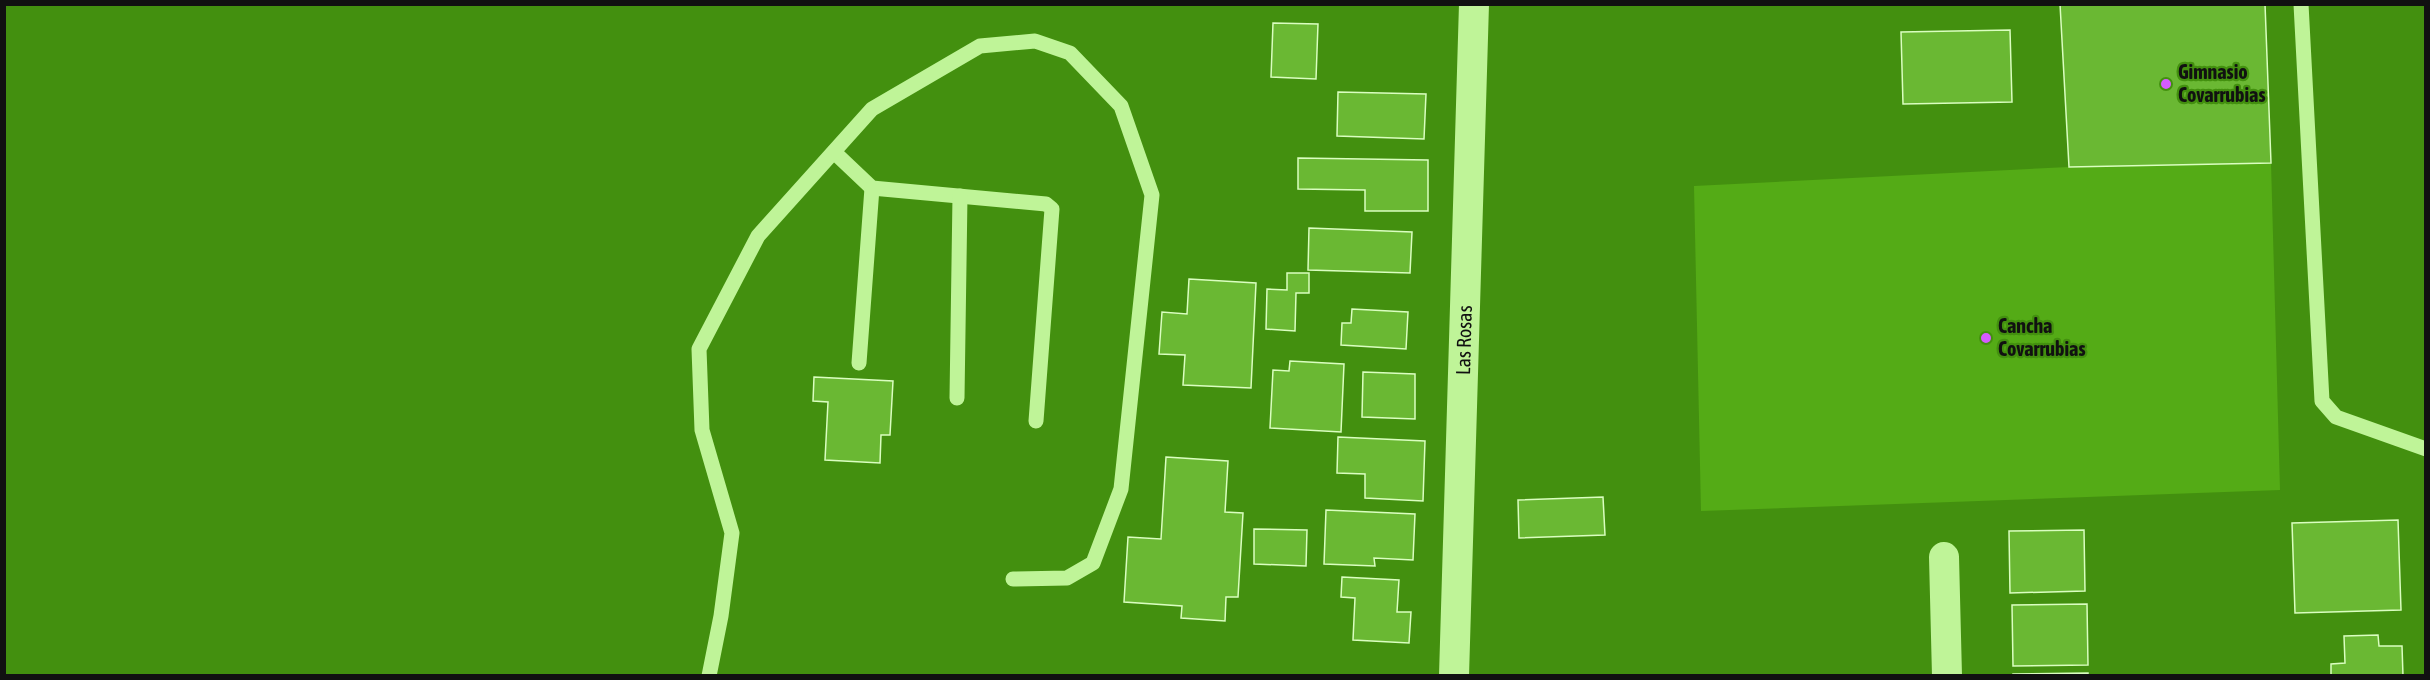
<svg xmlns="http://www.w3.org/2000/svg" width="2430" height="680" font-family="'Asap Condensed',sans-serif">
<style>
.green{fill:#54ab16}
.building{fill:#6ab833;stroke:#dafec0;stroke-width:1.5}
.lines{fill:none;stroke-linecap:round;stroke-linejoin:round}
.service{stroke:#bff498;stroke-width:15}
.minor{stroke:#bff498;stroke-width:30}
.poi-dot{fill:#d55bff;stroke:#43900f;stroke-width:2}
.labels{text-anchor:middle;stroke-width:4.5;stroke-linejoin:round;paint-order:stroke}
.poi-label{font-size:20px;font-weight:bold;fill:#111;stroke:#43900f;text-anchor:start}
.street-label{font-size:20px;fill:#111;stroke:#43900f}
</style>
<rect width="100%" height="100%" fill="#43900f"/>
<polygon class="green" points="2271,163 2280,490 1701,511 1694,186 2069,167"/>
<g class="building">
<polygon points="2060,4 2265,4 2271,163 2069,167"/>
<polygon points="1273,23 1318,24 1316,79 1271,77"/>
<polygon points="2010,30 2012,102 1903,104 1901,32"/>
<polygon points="1338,92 1426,94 1424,139 1337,136"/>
<polygon points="1298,158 1428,160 1428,211 1365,211 1365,190 1298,189"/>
<polygon points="1309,228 1412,232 1410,273 1308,270"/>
<polygon points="1287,273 1309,273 1309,293 1296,293 1295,331 1266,329 1267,289 1287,290"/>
<polygon points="1189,279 1256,283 1251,388 1183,385 1185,355 1159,354 1162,312 1187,314"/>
<polygon points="1352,309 1408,312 1406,349 1341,345 1342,323 1351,323"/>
<polygon points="1290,361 1344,364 1341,432 1270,428 1273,370 1289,371"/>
<polygon points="1363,372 1415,374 1415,419 1362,417"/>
<polygon points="814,377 893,381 890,435 881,435 880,463 825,460 828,402 813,401"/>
<polygon points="1338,437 1425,441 1423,501 1365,498 1365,474 1337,473"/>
<polygon points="1166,457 1228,461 1225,512 1243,513 1238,597 1226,597 1225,621 1181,618 1182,606 1124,602 1128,537 1161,539"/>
<polygon points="1603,497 1605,535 1519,538 1518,500"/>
<polygon points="1326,510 1415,514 1413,560 1374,558 1375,566 1324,564"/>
<polygon points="2398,520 2401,610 2295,613 2292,523"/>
<polygon points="1254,529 1307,530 1306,566 1254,564"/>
<polygon points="2084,530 2085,591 2010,593 2009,531"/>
<polygon points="1342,577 1399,580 1397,612 1411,612 1409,643 1353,640 1355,598 1341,597"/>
<polygon points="2087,604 2088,665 2013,666 2012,605"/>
<polygon points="2378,635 2379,646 2402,646 2403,676 2331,676 2331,664 2345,663 2344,636"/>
<polygon points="2088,673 2088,676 2013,676 2013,674"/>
</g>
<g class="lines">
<g class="service">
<polyline points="2301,4 2322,401 2336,417 2426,449"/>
<polyline points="834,152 872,188 1046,204 1052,209 1036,421"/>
<polyline points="859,363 872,188"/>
<polyline points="957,398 960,196"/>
<polyline points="709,676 721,616 732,533 702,430 699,349 758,236 872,109 980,46 1035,41 1070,53 1121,106 1152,195 1121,489 1093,563 1067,578 1013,579"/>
</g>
<g class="minor">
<polyline points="1944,557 1947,676"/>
<path id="s1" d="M1454,676L1474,4"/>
</g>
</g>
<g class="poi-dot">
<circle cx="2166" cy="84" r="6"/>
<circle cx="1986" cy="338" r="6"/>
</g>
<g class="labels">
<g class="poi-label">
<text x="2178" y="79">Gimnasio<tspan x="2178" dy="23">Covarrubias</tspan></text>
<text x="1998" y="333">Cancha<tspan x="1998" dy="23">Covarrubias</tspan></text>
</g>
<g class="street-label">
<text dy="7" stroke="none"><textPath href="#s1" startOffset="336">Las Rosas</textPath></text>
</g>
</g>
<rect width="2430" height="680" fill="none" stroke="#111111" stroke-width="12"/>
</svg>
